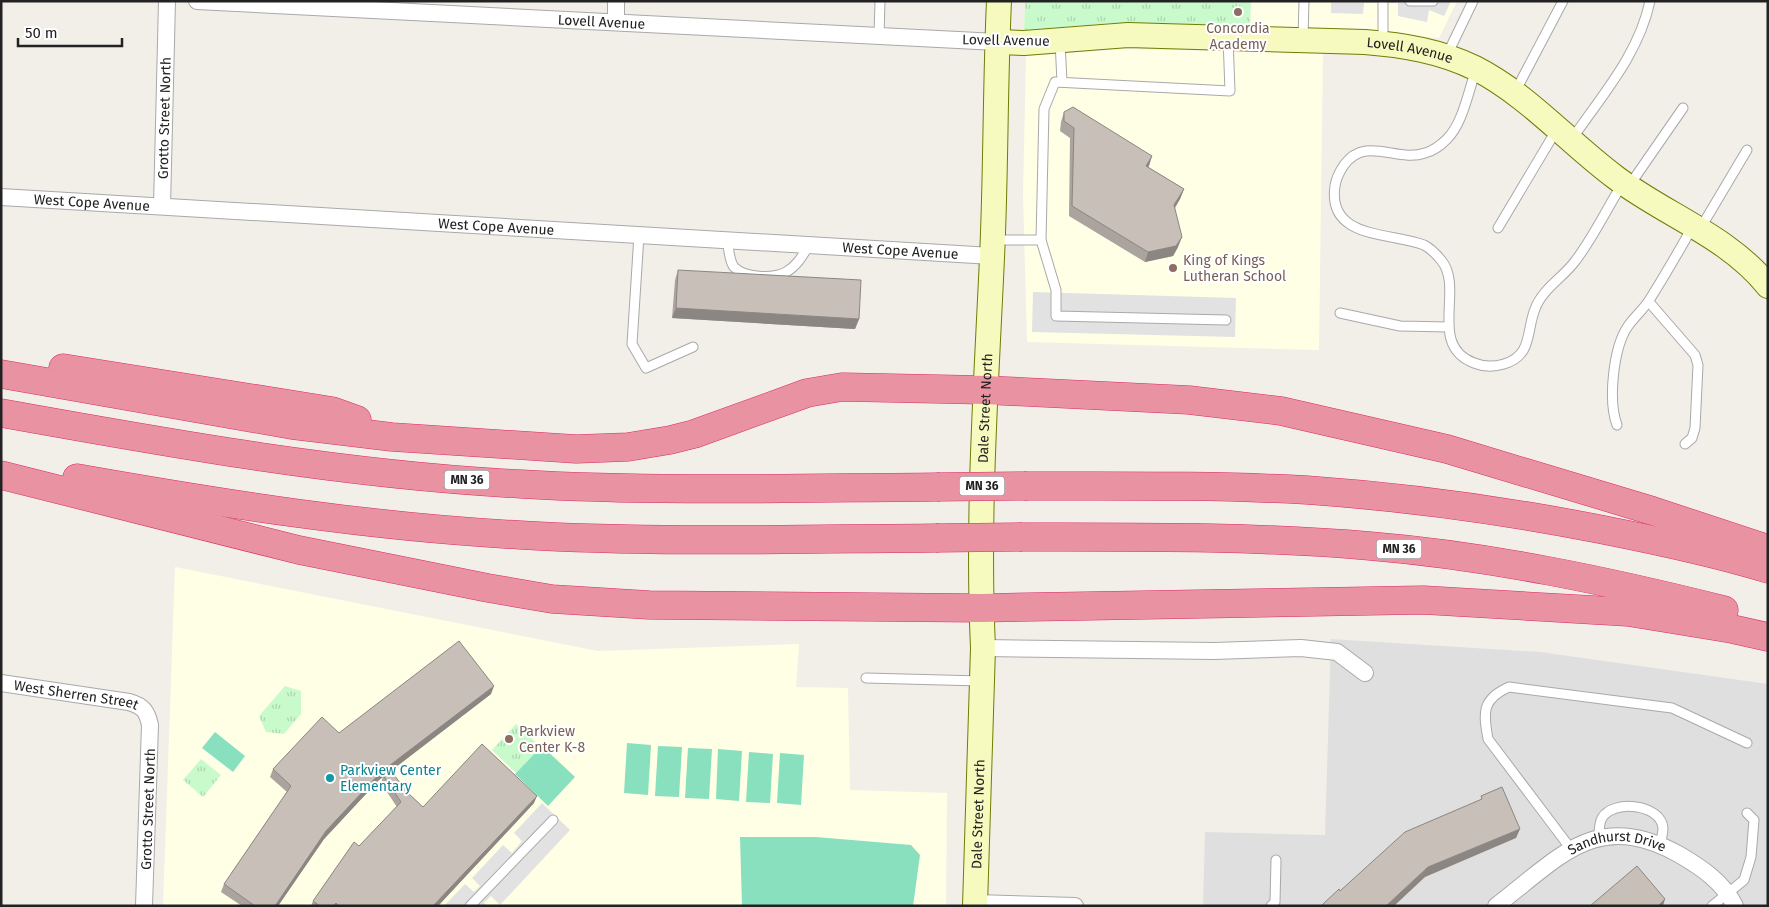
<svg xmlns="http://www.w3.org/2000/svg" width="1769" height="907" font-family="'Fira Sans',sans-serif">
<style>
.residential{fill:#e0dfdf}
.education{fill:#ffffe5}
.park{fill:url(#park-tufts)}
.pitch{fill:#88e0be}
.parking{fill:#e2e2e2}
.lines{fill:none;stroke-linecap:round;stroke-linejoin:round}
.lane-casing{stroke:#a9a9a9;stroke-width:11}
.street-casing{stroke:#a9a9a9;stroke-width:18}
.secondary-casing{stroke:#707d05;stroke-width:26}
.highway-casing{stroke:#dc2a67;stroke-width:29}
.lane{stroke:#fff;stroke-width:9}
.street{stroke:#fff;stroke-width:16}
.secondary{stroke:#f7fabf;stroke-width:24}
.highway{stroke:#e892a2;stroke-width:28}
.highway-bridge-casing{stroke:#dc2a67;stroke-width:29;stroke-linecap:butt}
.highway-bridge{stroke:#e892a2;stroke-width:28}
.wall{fill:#aba49e}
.shaded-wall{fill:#8b8681}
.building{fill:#c7bfb8;stroke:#8b8681}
.education-dot{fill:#8d6e63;stroke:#fff;stroke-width:2}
.culture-dot{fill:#0f9aa8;stroke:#fff;stroke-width:2}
.labels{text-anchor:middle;stroke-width:4;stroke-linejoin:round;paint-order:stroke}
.shield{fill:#fff;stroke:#646464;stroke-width:1}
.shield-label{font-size:12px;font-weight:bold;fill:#222}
.street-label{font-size:14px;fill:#222;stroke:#fff}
.education-label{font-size:14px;fill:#785e54;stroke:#fff;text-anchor:start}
.culture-label{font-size:14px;fill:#0d838f;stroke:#fff;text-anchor:start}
</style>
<defs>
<pattern id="park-tufts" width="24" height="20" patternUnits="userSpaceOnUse" patternTransform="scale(1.25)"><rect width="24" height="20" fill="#c8facc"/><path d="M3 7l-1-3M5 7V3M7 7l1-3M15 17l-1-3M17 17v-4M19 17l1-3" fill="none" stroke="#acd6af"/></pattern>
</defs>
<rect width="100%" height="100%" fill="#f2efe9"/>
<polygon class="residential" points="1331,639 1540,652 1768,684 1768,906 1203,906 1205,832 1325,835"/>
<g class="education">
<polygon points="1025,1 1457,1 1439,38 1250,26 1141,22 1024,30"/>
<polygon points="1122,49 1323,53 1319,350 1027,342 1023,194 1026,56"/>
<polygon points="175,567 598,651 799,644 796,687 848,688 850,790 947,793 946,906 163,906"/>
</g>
<g class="park">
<polygon points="1025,1 1251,1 1250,26 1113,23 1024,30"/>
<polygon points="285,686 301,691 301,714 284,734 266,732 259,716"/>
<polygon points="516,724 541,747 516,773 492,750"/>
<polygon points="201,759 221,775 203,797 183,780"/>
</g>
<g class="pitch">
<polygon points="215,732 245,756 233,772 202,748"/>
<polygon points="627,743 651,745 648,795 624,793"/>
<polygon points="542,746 575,777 548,806 515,774"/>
<polygon points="658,746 682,747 679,797 655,796"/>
<polygon points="688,748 712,749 709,799 685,798"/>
<polygon points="718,749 742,751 739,801 716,799"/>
<polygon points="749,752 773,754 770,803 746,802"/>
<polygon points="780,753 804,755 801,805 777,803"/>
<polygon points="740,837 816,837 911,845 920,855 913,906 742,906"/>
</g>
<g class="parking">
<polygon points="1331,1 1451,1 1444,16 1429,10 1427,22 1398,16 1398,3 1364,3 1363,14 1331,13"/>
<polygon points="1033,292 1236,298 1235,337 1032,332"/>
<polygon points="542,803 570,830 500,905 491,896 484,903 487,906 444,906 465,884 474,892 480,886 472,878 503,845 512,853 522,841 514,833"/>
</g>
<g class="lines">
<g class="lane-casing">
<g id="lane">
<polyline points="1410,1 1433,1"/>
<polyline points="879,36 880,1"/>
<polyline points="1303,38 1304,1"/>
<polyline points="1060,41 1062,82"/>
<polyline points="1383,43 1383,1"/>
<polyline points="1447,55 1473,1"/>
<path d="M1476,70C1468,92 1463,123 1447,139C1441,145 1433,151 1425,153C1397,163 1366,135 1344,165C1340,171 1336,178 1335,186C1327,240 1392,232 1424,245C1430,248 1436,254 1441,260C1465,288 1427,345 1474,363C1484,367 1494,367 1504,364C1533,355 1526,331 1535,309C1542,289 1564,277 1576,260C1594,236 1607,208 1623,183"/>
<polyline points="1515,92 1563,1"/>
<path d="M1572,139C1602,95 1639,54 1650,1"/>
<polyline points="1629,186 1683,108"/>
<polyline points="1498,228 1557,129"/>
<polyline points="1700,229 1747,150"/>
<polyline points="639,235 632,344 646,368 693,347"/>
<path d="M727,240C729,248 729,261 734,267C744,278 773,279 786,272C797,266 803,255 809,245"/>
<polyline points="993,240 1041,240"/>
<polyline points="1649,302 1695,355 1698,365 1695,428 1692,438 1685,444"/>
<polyline points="1340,313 1400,326 1448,327"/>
<polyline points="1226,320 1056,316 1056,290 1041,240 1044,109 1055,82 1230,91 1228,38"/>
<path d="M1617,425C1608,401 1613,348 1628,326C1635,316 1644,309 1650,299C1665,275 1679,251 1693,226"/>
<polyline points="866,678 981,681"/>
<path d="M1599,837C1599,832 1599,823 1602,818C1613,799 1661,804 1663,828C1663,833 1661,839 1661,844"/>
<path d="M1571,849L1488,739C1483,712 1482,699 1509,687L1672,708L1747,743"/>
<polyline points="470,906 553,820"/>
<polyline points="1271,906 1275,902 1276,860"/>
<polyline points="1712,906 1744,880 1751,857 1754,820 1747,813"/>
</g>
</g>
<g class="street-casing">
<g id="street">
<path id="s1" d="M197,1L997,42"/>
<polyline points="616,21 616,1"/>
<path id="s2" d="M1,197L992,256"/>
<path id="s3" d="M162,206L167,1"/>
<polyline points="983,648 1214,651 1301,648 1337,652 1365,673"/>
<path id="s4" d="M1,683L129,702C143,706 147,711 150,725L144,906"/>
<polyline points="975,903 1075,906"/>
<path id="s5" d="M1496,906C1560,857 1597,808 1680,855C1702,868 1723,882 1735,906"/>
</g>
</g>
<g class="secondary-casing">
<g id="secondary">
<path id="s6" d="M997,42L1024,43L1128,35L1365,42C1403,45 1440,51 1475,68C1528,95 1568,142 1615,177C1665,215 1728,236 1768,286"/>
<path id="s7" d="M975,906L983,648C977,518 986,388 992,258C996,173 995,87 999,1"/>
</g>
</g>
<g class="highway-casing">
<g id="highway">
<polyline points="63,368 332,411 357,420"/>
<polyline points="1,374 292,425 392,437 576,449 628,447 670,440 694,434 807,393 842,387 985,390 1189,400 1281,411 1447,449 1653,511 1768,549"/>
<path d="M1,413C173,444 346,475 521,484C659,492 798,488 937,487"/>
<polyline points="1,475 299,550 488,588 552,599 649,605 981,608 1423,600 1628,612 1732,629 1768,637"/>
<path d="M77,478C224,504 370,527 520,535C658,543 797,539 936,538"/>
<path d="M1027,486C1121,486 1214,485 1307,490C1405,497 1502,510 1599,529C1655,540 1713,552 1768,569"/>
<path d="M1022,537C1138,537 1254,536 1370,546C1490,556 1608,581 1724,610"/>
</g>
</g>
<use href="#lane" class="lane"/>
<use href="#street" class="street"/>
<use href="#secondary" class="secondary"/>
<use href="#highway" class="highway"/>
<g class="highway-bridge-casing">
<g id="highway-bridge">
<polyline points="937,487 1027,486"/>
<polyline points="936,538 1022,537"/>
</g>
</g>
<use href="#highway-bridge" class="highway-bridge"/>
</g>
<g class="wall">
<polygon points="1064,112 1152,156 1148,167 1184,189 1180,199 1175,208 1178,247 1173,256 1145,262 1069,216 1070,138 1060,131 1061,122"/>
<polygon points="678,270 859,319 855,329 672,318 675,280"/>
<polygon points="491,694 391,771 409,794 423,807 534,803 438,906 311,906 313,901 359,846 397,807 381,783 383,777 379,780 324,839 278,906 242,906 221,892 224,884 287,792 270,777 273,769 339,733"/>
</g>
<g class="shaded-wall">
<polygon points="1152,156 1149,166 1142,176 1146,166"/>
<polygon points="1184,189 1180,199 1170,215 1174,205"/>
<polygon points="1182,237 1178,247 1173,256 1145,262 1148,252"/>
<polygon points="676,308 859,319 855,329 672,318"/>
<polygon points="494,686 491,694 384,776 383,775 383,777 379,780 324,839 278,906 275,906 326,831 381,772"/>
<polygon points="537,796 534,803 438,906 433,906"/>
<polygon points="1520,829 1516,838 1425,877 1394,906 1386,906 1428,867"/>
<polygon points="1665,899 1663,906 1658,906"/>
</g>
<g class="building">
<polygon points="1073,107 1152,156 1146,166 1184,189 1174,205 1182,237 1176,246 1148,252 1072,206 1074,128 1064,121 1064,112"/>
<polygon points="678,270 861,280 859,319 676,308"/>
<polygon points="459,641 494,686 381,772 326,831 275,906 255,906 224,884 291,786 273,769 322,717 339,733"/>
<polygon points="482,744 537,796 433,906 339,906 336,903 333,906 320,906 313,901 354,842 359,846 401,802 383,775 390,770 409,794 423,807"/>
<polygon points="1502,787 1520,829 1428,867 1386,906 1321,906 1339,889 1340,891 1405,832 1482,799 1481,796"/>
<polygon points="1637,866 1665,899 1658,906 1590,906"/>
</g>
<g class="education-dot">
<circle cx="1238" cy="12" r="5"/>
<circle cx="1173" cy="268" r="5"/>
<circle cx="509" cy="739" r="5"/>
</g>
<circle class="culture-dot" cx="330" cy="778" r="5"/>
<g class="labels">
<g class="shield">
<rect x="444.5" y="470.5" width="45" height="19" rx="4"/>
<rect x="959.5" y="476.5" width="45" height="19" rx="4"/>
<rect x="1376.5" y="539.5" width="45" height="19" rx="4"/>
</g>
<g class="shield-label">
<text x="467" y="484">MN 36</text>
<text x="982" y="490">MN 36</text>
<text x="1399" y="553">MN 36</text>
</g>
<g class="street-label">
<text dy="5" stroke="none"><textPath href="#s1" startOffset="405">Lovell Avenue</textPath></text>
<text transform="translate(1006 40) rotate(1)" y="5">Lovell Avenue</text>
<text dy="5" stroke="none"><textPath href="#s6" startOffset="414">Lovell Avenue</textPath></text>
<text dy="5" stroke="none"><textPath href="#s3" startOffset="88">Grotto Street North</textPath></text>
<text dy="5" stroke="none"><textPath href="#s2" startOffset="91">West Cope Avenue</textPath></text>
<text dy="5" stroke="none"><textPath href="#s2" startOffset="496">West Cope Avenue</textPath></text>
<text dy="5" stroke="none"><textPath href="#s2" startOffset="901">West Cope Avenue</textPath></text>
<text dy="5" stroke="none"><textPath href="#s7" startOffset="498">Dale Street North</textPath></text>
<text dy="5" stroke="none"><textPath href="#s4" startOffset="76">West Sherren Street</textPath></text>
<text transform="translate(148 809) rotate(-88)" y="5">Grotto Street North</text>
<text dy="5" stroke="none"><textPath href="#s7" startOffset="92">Dale Street North</textPath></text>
<text dy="5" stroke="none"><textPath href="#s5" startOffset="142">Sandhurst Drive</textPath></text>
</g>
<g class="education-label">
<text x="1238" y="33" text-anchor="middle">Concordia<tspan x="1238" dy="16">Academy</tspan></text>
<text x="1183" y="265">King of Kings<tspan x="1183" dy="16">Lutheran School</tspan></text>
<text x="519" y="736">Parkview<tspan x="519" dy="16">Center K-8</tspan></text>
</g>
<g class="culture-label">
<text x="340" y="775">Parkview Center<tspan x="340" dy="16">Elementary</tspan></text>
</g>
</g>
<rect width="1769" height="907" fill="none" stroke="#222222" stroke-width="5"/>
<path d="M18 38v8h104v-8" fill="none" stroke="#222222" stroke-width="2.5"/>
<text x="25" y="38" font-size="15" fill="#222222" stroke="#ffffff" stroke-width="4" paint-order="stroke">50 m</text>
</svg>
